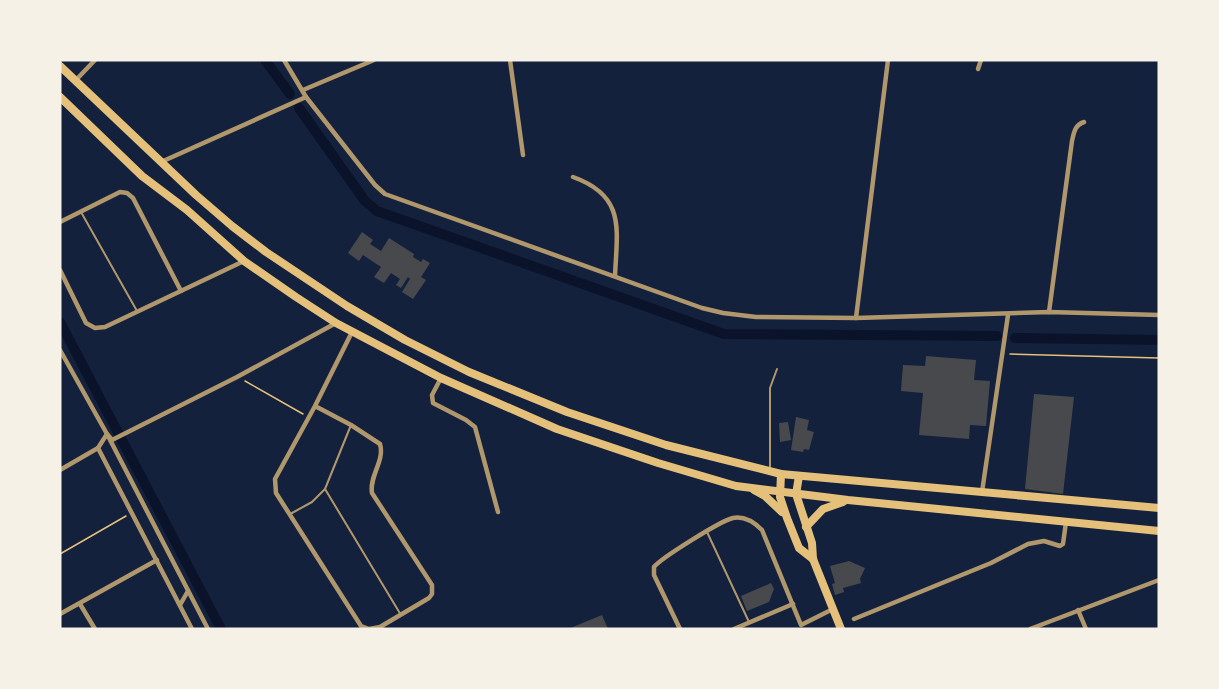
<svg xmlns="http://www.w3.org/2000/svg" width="1219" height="689" font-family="'Fira Sans Condensed',sans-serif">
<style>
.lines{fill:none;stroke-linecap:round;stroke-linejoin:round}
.canal{stroke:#0b132b;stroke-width:10}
.building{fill:#48494c}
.path{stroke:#e5c07b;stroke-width:1.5}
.service{stroke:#b1986c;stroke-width:2}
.minor{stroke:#b1986c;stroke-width:4.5}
.primary{stroke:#e5c07b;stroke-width:8}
</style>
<rect width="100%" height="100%" fill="#14213d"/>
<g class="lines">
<g class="canal">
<polyline points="265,60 290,94"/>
<polyline points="299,108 365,201 377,211 724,334 997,336"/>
<polyline points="60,322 221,629"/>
<polyline points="1015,338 1159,340"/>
</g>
</g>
<g class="building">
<polygon points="362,232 373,240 370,244 381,251 389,238 414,254 413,257 421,262 423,259 430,263 421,277 426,280 413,299 402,292 410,279 408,277 401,288 396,285 400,279 391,273 384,283 374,277 381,267 363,255 359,261 348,253"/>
<polygon points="926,356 976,360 974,380 990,381 986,426 970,425 969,439 919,435 923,393 901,391 903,365 925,366"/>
<polygon points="1034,394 1074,397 1063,494 1025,489"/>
<polygon points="796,417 809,420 807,430 814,432 809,450 804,449 803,452 791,450"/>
<polygon points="788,422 791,440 780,442 779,423"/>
<polygon points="849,561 865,568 860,579 861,583 843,588 844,592 835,595 832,584 835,583 830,566"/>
<polygon points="771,583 774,589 769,602 747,611 741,596"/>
<polygon points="602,615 608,629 568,629"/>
</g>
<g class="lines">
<g class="path">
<polyline points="1010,354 1159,358"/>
<polyline points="245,381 303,414"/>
<polyline points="60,554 126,516"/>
</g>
<g class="service">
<polyline points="81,212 137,311"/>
<polyline points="770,468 770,388 777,369"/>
<polyline points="325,489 401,615"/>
<polyline points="292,513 312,502 325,489 351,425"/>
<polyline points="707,532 749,622"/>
</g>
<g class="minor">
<polyline points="284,60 306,97 375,185 385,194 702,308 723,313 756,317 856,318 1049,312 1159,315"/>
<polyline points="510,60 523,155"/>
<polyline points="978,69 981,60"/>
<polyline points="75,81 95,60"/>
<polyline points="303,90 374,60"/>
<polyline points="161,162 306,97"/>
<path d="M573,177C626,196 617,229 615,276"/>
<polyline points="60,222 120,192 127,193 133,198 181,291"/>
<polyline points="60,270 86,323 95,328 105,327 244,261"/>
<path d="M1049,312L1072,141C1074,132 1075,125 1084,122"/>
<polyline points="856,318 888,60"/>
<polyline points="60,350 107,434 208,629"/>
<polyline points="441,378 432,395 433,403 466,420 475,427 498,512"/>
<path d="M315,406L351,425L380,444C385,461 369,476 372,493L432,585V594L429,598L380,627L369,629L361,626L276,493L275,479L315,406L352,332"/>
<polyline points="98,448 192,629"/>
<polyline points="60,470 98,448 107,434 112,440 237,377 336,323"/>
<polyline points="982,492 1008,315"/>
<polyline points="80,604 95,629"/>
<polyline points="180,605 188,591"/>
<polyline points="1078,610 1086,629"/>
<polyline points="60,614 157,560"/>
<polyline points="854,619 991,563 1028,544 1044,541 1060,546 1063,544 1066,522"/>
<path d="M680,629L654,575V567C661,558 722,520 733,518C744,516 754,522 762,530L801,625L833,609"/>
<polyline points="734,629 793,604"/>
<polyline points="1030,629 1159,580"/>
</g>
<g class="primary">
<polyline points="60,66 196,195 232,226 266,252 347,306 405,340 469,372 567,412 666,445 781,474 1159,508"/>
<polyline points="60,97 142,176 187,210 244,261 296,297 336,323 441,378 557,429 658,463 736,486 848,500 1159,531"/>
<polyline points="781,474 780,497 787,518 799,548 813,559"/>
<polyline points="799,476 796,494 812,543 813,559 841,629"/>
<polyline points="754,490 765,496 782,512"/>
<polyline points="806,527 823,509 843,502"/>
</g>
</g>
<rect width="1219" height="689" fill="none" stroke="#f6f1e7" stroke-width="123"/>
</svg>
